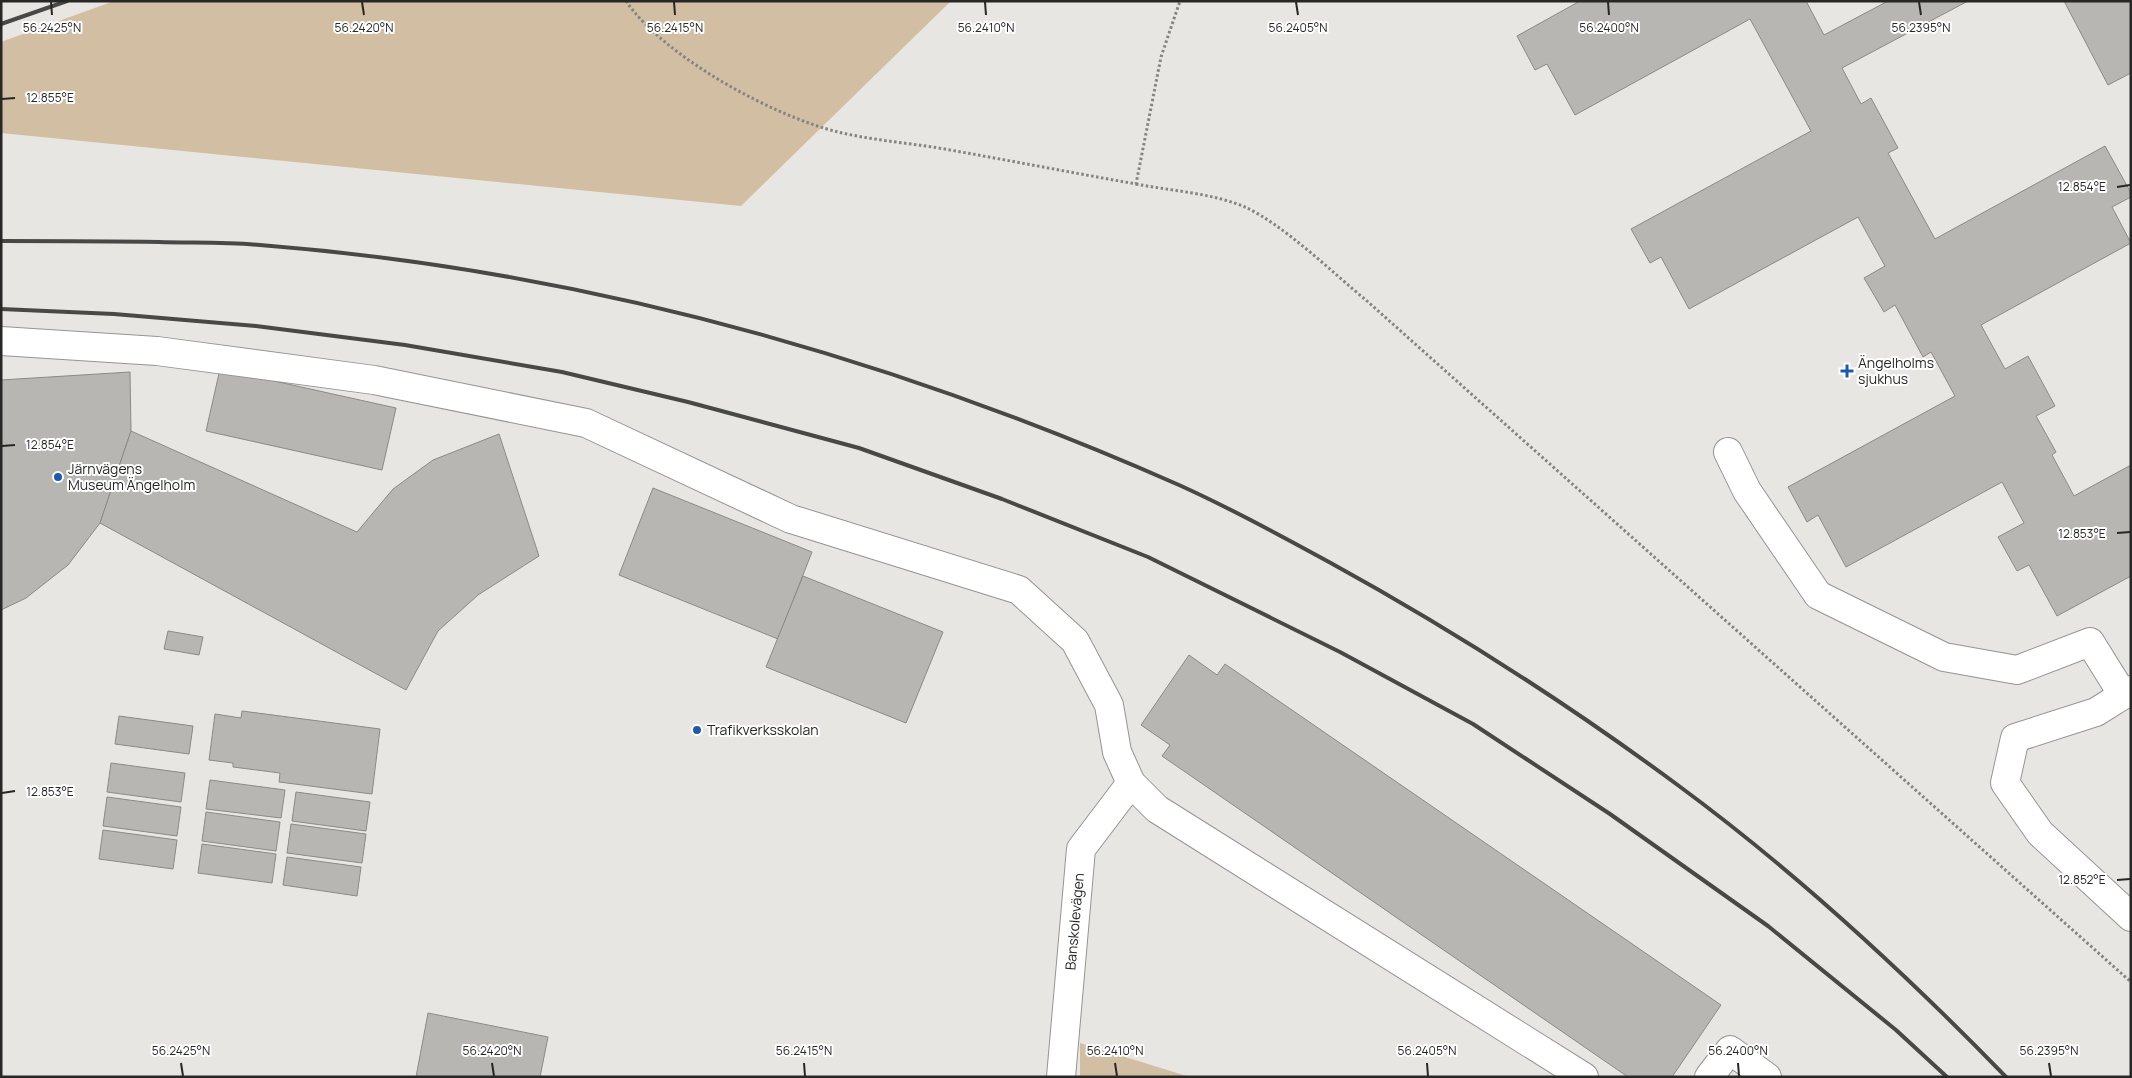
<svg xmlns="http://www.w3.org/2000/svg" width="2132" height="1078" font-family="Manrope,sans-serif">
<style>
.green{fill:#d2bfa3}
.building{fill:#b8b6b3;stroke:#8c8a87}
.lines{fill:none;stroke-linecap:round;stroke-linejoin:round}
.minor-casing{stroke:#969491;stroke-width:30}
.path{stroke:#858482;stroke-width:3;stroke-dasharray:2.5 2.5;stroke-linecap:butt}
.minor{stroke:#fff;stroke-width:28}
.rail{stroke:#484846;stroke-width:4}
.ticks{fill:none;stroke:#272726;stroke-width:2}
.poi-dot{fill:#1e5aac;stroke:#fff;stroke-width:2}
.labels{text-anchor:middle;stroke-width:4;stroke-linejoin:round;paint-order:stroke}
.poi-label{font-size:14px;fill:#272726;stroke:#fff;text-anchor:start}
.street-label{font-size:14px;fill:#272726;stroke:#fff}
.ticks-label{font-size:12px;text-anchor:middle;fill:#272726;stroke:#fff;stroke-width:4;stroke-linejoin:round;paint-order:stroke}
</style>
<rect width="100%" height="100%" fill="#e8e6e3"/>
<g class="green">
<polygon points="114,1 951,1 741,206 1,133 1,42"/>
<polygon points="1080,1043 1190,1077 1080,1077"/>
</g>
<g class="building">
<polygon points="1580,1 1806,1 1824,35 1888,1 1968,1 1842,68 1861,104 1871,98 1898,148 1888,153 1935,239 2105,146 2131,193 2131,197 2112,207 2131,243 1981,325 2005,369 2028,356 2055,406 2036,416 2056,452 2052,455 2074,496 2131,465 2131,576 2057,616 2029,565 2017,571 1998,537 2024,523 2002,482 1846,567 1818,515 1807,522 1788,487 1955,396 1931,352 1923,357 1895,305 1884,312 1864,278 1885,266 1858,217 1689,309 1661,257 1650,263 1631,229 1811,131 1750,19 1575,115 1547,64 1535,70 1517,36"/>
<polygon points="2064,1 2131,1 2131,73 2108,85"/>
<polygon points="220,369 396,408 382,470 206,431"/>
<polygon points="130,372 131,431 100,523 68,565 26,598 1,610 1,380"/>
<polygon points="131,431 357,532 393,489 433,460 499,434 539,556 478,595 438,631 406,690 100,523"/>
<polygon points="653,488 812,552 778,639 619,575"/>
<polygon points="803,576 943,632 906,723 766,667"/>
<polygon points="168,631 203,637 199,655 164,649"/>
<polygon points="1189,655 1217,675 1225,664 1721,1005 1672,1077 1628,1077 1162,756 1170,745 1141,725"/>
<polygon points="242,711 380,729 372,794 279,782 280,773 233,767 233,763 209,760 215,714 241,718"/>
<polygon points="119,716 193,726 189,754 115,744"/>
<polygon points="111,763 185,773 181,802 107,792"/>
<polygon points="210,780 285,790 281,818 206,809"/>
<polygon points="296,792 370,802 366,831 292,821"/>
<polygon points="107,797 181,807 177,836 103,826"/>
<polygon points="206,812 280,822 276,851 202,841"/>
<polygon points="291,824 366,834 362,863 287,853"/>
<polygon points="103,830 177,840 173,869 99,859"/>
<polygon points="202,844 276,854 272,883 198,873"/>
<polygon points="287,857 361,867 357,896 283,885"/>
<polygon points="428,1013 548,1037 540,1077 416,1077"/>
</g>
<g class="lines">
<g class="minor-casing">
<g id="minor">
<polyline points="1,341 157,351 374,380 586,423 791,519 1019,590 1075,641 1109,705 1117,752 1131,783 1157,809 1584,1077"/>
<polyline points="1728,452 1747,491 1818,595 1944,657 2017,670 2090,642 2123,695"/>
<polyline points="2131,690 2096,712 2015,738 2005,783 2040,833 2131,917"/>
<path id="s1" d="M1061,1077L1081,849L1131,783"/>
<polyline points="1709,1077 1730,1050 1767,1077"/>
</g>
</g>
<g class="path">
<path d="M626,1C664,57 773,116 838,132C875,141 913,143 950,150C1012,161 1074,173 1136,184L1161,57L1180,1"/>
<path d="M1136,184C1172,191 1212,193 1245,207C1284,225 1333,273 1367,301L2131,982"/>
</g>
<use href="#minor" class="minor"/>
<g class="rail">
<polyline points="1,24 67,1"/>
<path d="M1,241C54,241 106,241 159,242C192,243 226,242 260,245C579,270 887,356 1179,485C1230,508 1280,535 1329,562C1451,629 1567,703 1679,786C1793,870 1907,975 2006,1077"/>
<polyline points="1,309 114,314 256,326 405,345 562,372 688,402 859,448 1002,499 1148,557 1340,652 1473,724 1610,814 1768,926 1896,1030 1947,1077"/>
</g>
</g>
<path class="ticks" d="M51,2L52,15M362,2L364,15M674,2L675,15M985,2L986,15M1296,2L1298,15M1608,2L1609,15M1919,2L1921,15M2,99L15,98M2117,187L2130,185M2,446L15,445M2117,533L2130,532M2,793L15,791M2117,880L2130,879M181,1063L183,1076M492,1063L494,1076M804,1063L805,1076M1115,1063L1117,1076M1427,1063L1428,1076M1738,1063L1739,1076M2049,1063L2051,1076"/>
<g class="poi-dot">
<path d="M1844.5 363.5h5v5h5v5h-5v5h-5v-5h-5v-5h5z"/>
<circle cx="58" cy="477" r="5"/>
<circle cx="697" cy="730" r="5"/>
</g>
<g class="labels">
<g class="poi-label">
<text x="1858" y="368">Ängelholms<tspan x="1858" dy="16">sjukhus</tspan></text>
<text x="68" y="474">Järnvägens<tspan x="68" dy="16">Museum Ängelholm</tspan></text>
<text x="707" y="735">Trafikverksskolan</text>
</g>
<g class="street-label">
<text dy="5" stroke="none"><textPath href="#s1" startOffset="156">Banskolevägen</textPath></text>
</g>
</g>
<g class="ticks-label">
<text x="52" y="32">56.2425°N</text>
<text x="364" y="32">56.2420°N</text>
<text x="675" y="32">56.2415°N</text>
<text x="986" y="32">56.2410°N</text>
<text x="1298" y="32">56.2405°N</text>
<text x="1609" y="32">56.2400°N</text>
<text x="1921" y="32">56.2395°N</text>
<text x="50" y="102">12.855°E</text>
<text x="2082" y="191">12.854°E</text>
<text x="50" y="449">12.854°E</text>
<text x="2082" y="538">12.853°E</text>
<text x="50" y="796">12.853°E</text>
<text x="2082" y="884">12.852°E</text>
<text x="181" y="1055">56.2425°N</text>
<text x="492" y="1055">56.2420°N</text>
<text x="804" y="1055">56.2415°N</text>
<text x="1115" y="1055">56.2410°N</text>
<text x="1427" y="1055">56.2405°N</text>
<text x="1738" y="1055">56.2400°N</text>
<text x="2049" y="1055">56.2395°N</text>
</g>
<rect width="2132" height="1078" fill="none" stroke="#272726" stroke-width="5"/>
</svg>
